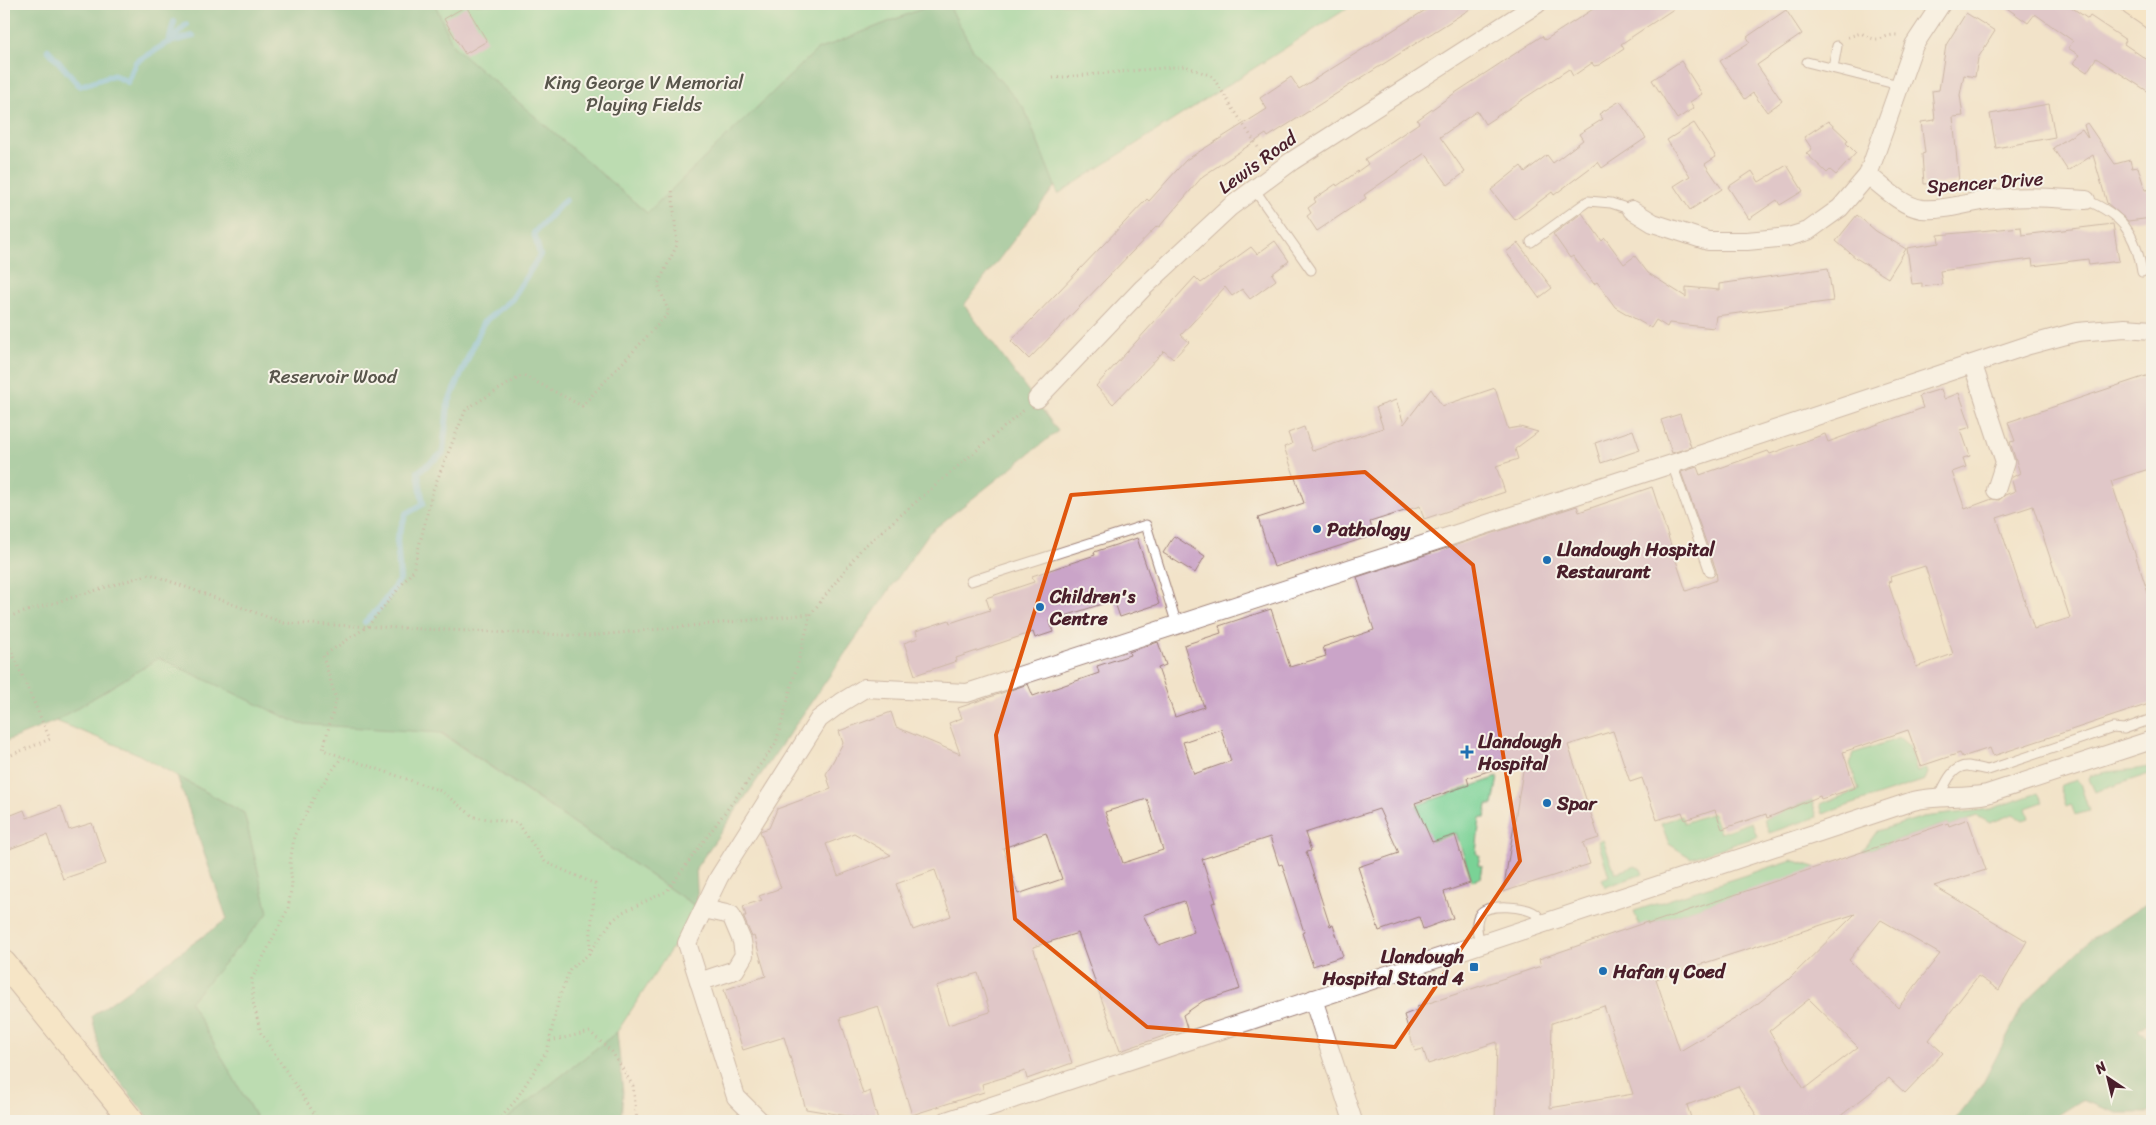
<svg xmlns="http://www.w3.org/2000/svg" width="2156" height="1125" font-family="Sriracha,sans-serif">
<style>
.green{fill:#7ad296;stroke:#627860}
.forest{fill:#63b47f;stroke:#566a55}
.lines{fill:none;stroke-linecap:round;stroke-linejoin:round}
.stream{stroke:#66bae2;stroke-width:6}
.building{fill:#caa4c8;fill-rule:evenodd}
.lane-casing{stroke:#9e817a;stroke-width:11}
.street-casing{stroke:#9e817a;stroke-width:20}
.secondary-casing{stroke:#9e817a;stroke-width:26}
.path{stroke:#9e817a;stroke-width:3;stroke-dasharray:1 4;stroke-linecap:butt}
.lane{stroke:#fff;stroke-width:9}
.street{stroke:#fff;stroke-width:18}
.secondary{stroke:#fae7c3;stroke-width:24}
.marked{fill:none;stroke:#e0560e;stroke-width:4;stroke-linejoin:round}
.poi-dot{fill:#1f6fb2;stroke:#f7f3e8;stroke-width:2}
.labels{text-anchor:middle;stroke-width:4;stroke-linejoin:round;paint-order:stroke}
.park-label{font-size:19px;fill:#58554b;stroke:#f7f3e8}
.street-label{font-size:19px;fill:#4a1f2b;stroke:#f7f3e8}
.poi-label{font-size:19px;font-weight:bold;fill:#4a1f2b;stroke:#f7f3e8;text-anchor:start}
</style>
<rect width="100%" height="100%" fill="#f7f3e8"/>
<filter id="ink" filterUnits="userSpaceOnUse"><feTurbulence type="fractalNoise" baseFrequency=".02" numOctaves="2"/><feDisplacementMap in="SourceGraphic" scale="10" xChannelSelector="R" yChannelSelector="G"/><feConvolveMatrix kernelMatrix="1 2 1 2 8 2 1 2 1" color-interpolation-filters="sRGB"/></filter>
<filter id="wash" filterUnits="userSpaceOnUse"><feTurbulence type="fractalNoise" baseFrequency=".0096" numOctaves="4" result="noise"/><feDisplacementMap in="SourceGraphic" scale="20" xChannelSelector="R" yChannelSelector="G"/><feGaussianBlur stdDeviation="1.12" result="paint"/><feColorMatrix in="noise" values="0 0 0 0 0 0 0 0 0 0 0 0 0 0 0 0 0 1.4 0 .05"/><feComposite in="paint" operator="in"/></filter>
<g filter="url(#wash)">
<rect width="100%" height="100%" fill="#f2e3c9"/>
<g class="green">
<polygon points="435,4 934,4 817,50 647,213 453,46"/>
<polygon points="948,4 1354,4 1058,194 1024,108 973,50"/>
<polygon points="159,658 300,724 436,730 698,908 617,1032 504,1121 258,1121 190,1002 268,913 244,813 136,753 56,721"/>
<polygon points="1900,738 1910,747 1917,771 1926,768 1928,773 1925,780 1823,814 1820,804 1859,790 1850,764 1854,753"/>
<path d="M2152,766V773L2095,792L2089,779L2090,776C2111,769 2131,772 2152,766Z"/>
<polygon points="1498,777 1493,805 1487,805 1485,818 1480,818 1476,853 1480,856 1478,865 1482,866 1480,878 1472,881 1456,833 1426,843 1417,805"/>
<polygon points="2077,780 2080,783 2089,811 2075,815 2071,804 2066,806 2060,788 2061,785"/>
<polygon points="2038,793 2043,802 2026,808 2029,818 2023,820 2013,814 1990,823 1977,816 1949,826 1948,823 1862,852 1877,831 1923,817 1990,809"/>
<polygon points="1812,800 1817,817 1769,833 1764,819"/>
<polygon points="1713,813 1720,833 1752,822 1757,837 1691,858 1669,844 1661,823 1681,816 1684,823"/>
<polygon points="1603,840 1615,873 1635,866 1641,869 1643,874 1605,887 1602,879 1609,876 1598,841"/>
<polygon points="1792,860 1818,868 1648,924 1639,925 1634,911"/>
</g>
<g class="forest">
<polygon points="4,4 435,4 453,46 647,213 817,50 934,4 948,4 973,50 1024,108 1055,186 964,305 1058,431 929,533 696,868 698,908 442,733 300,724 159,658 56,721 4,742 4,711 6,710 4,703"/>
<polygon points="177,776 244,813 268,913 190,1002 258,1121 150,1121 101,1056 92,1016 227,919"/>
<polygon points="2152,900 2152,1020 2138,1030 2152,1040 2152,1111 2148,1113 2118,1113 2081,1100 2048,1121 1954,1121 1983,1083 2024,1003 2089,941"/>
<polygon points="617,1032 623,1092 621,1121 504,1121"/>
</g>
<g class="lines">
<g class="stream">
<polyline points="170,41 186,25"/>
<polyline points="169,42 193,36"/>
<polyline points="48,50 80,86 113,75 128,82 136,62 169,42 174,22"/>
<polyline points="365,622 380,607 400,579 397,539 406,514 423,504 418,472 443,453 448,404 483,323 512,299 540,255 534,233 565,200"/>
</g>
</g>
<g id="blocks">
<g class="building">
<polygon points="1435,4 1478,4 1268,137 1266,134 1203,176 1159,227 1157,226 1029,359 1011,341 1147,199 1149,201 1186,160 1267,109 1260,98 1291,77 1299,89"/>
<polygon points="1601,4 1681,4 1621,44 1624,49 1599,65 1594,66 1592,63 1573,76 1569,69 1485,124 1477,111 1440,137 1465,172 1448,185 1425,153 1364,195 1366,198 1317,231 1307,216 1311,213 1308,208 1316,202 1314,199 1336,184 1337,186 1368,164 1365,159 1419,123 1417,120 1452,95 1542,36 1545,40"/>
<polygon points="2001,4 2067,4 2088,19 2090,16 2126,40 2124,44 2152,63 2152,94 2096,58 2087,72 2073,63 2079,55 2068,48 2073,41 2035,14 2028,23"/>
<polygon points="466,6 487,41 465,54 444,19"/>
<polygon points="1786,10 1802,34 1757,65 1782,101 1767,112 1753,93 1745,99 1720,61 1750,42 1747,37"/>
<polygon points="1966,13 1995,31 1978,58 1975,77 1964,75 1960,95 1963,116 1953,117 1959,182 1924,184 1922,154 1925,153 1921,122 1935,120 1932,91 1939,90 1946,45"/>
<polygon points="1681,61 1702,94 1690,102 1694,108 1677,119 1652,80"/>
<polygon points="1620,101 1646,138 1602,168 1598,162 1554,195 1552,192 1515,220 1491,190 1521,166 1525,172 1547,155 1553,163 1583,140 1579,134 1603,119 1599,114"/>
<polygon points="2049,104 2055,137 1996,148 1990,114"/>
<polygon points="1828,121 1848,140 1846,143 1856,153 1836,175 1830,170 1827,173 1806,153 1812,149 1804,137"/>
<polygon points="1694,123 1716,157 1705,164 1722,189 1690,210 1674,186 1690,176 1667,140"/>
<polygon points="2087,123 2115,164 2130,160 2132,168 2138,167 2145,190 2152,189 2152,218 2128,221 2107,203 2093,155 2068,171 2053,148 2082,129 2088,138 2084,125"/>
<polygon points="1787,165 1803,191 1780,205 1777,200 1749,219 1728,187 1752,171 1759,182"/>
<polygon points="1582,213 1602,241 1605,238 1624,264 1635,256 1648,273 1686,297 1686,287 1719,290 1719,284 1828,268 1833,301 1716,316 1714,328 1669,323 1667,327 1656,320 1651,328 1615,307 1597,282 1594,284 1573,256 1570,258 1553,234"/>
<polygon points="1857,215 1876,231 1906,249 1888,278 1856,258 1836,241"/>
<polygon points="2113,224 2119,261 2089,265 2088,259 2033,266 2032,259 1940,271 1942,284 1922,287 1922,283 1912,284 1907,248 1939,243 1938,235 2021,227 2022,235"/>
<polygon points="1275,241 1289,261 1272,274 1276,280 1250,299 1242,289 1232,296 1225,287 1181,335 1189,342 1173,359 1164,351 1113,404 1096,386 1195,277 1201,283 1251,247 1257,254"/>
<polygon points="1518,243 1552,288 1539,298 1506,252"/>
<path d="M2152,374V468L2111,481L2149,596L2152,595V703L1993,756L1990,748L1962,757L1960,753L1921,766L1908,730L1843,752L1855,788L1821,799L1820,796L1767,818L1766,814L1722,829L1715,810L1685,820L1682,812L1657,820L1642,778L1630,782L1613,731L1568,745L1599,838L1583,843L1590,864L1503,892L1525,759L1467,778L1469,785L1415,803L1432,842L1455,835L1470,883L1444,892L1453,918L1423,929L1419,917L1379,931L1358,867L1399,853L1379,809L1305,833L1311,851L1306,852L1330,926L1333,925L1343,956L1313,966L1302,933L1304,932L1282,864L1279,865L1270,837L1202,859L1216,902L1212,903L1240,989L1203,1001L1183,1015L1187,1028L1120,1051L1078,933L1033,947L1072,1063L1027,1079L1025,1071L982,1084L984,1092L912,1115L878,1006L840,1018L863,1094L870,1091L878,1121L806,1109L784,1037L743,1050L724,990L766,976L754,936L752,937L743,916H746L743,906L762,900L759,896L781,888L760,831L769,828L777,809L831,789L826,774L843,743L839,731L891,712L896,727L960,754L949,723L962,718L958,708L1028,684L1033,696L1099,673L1097,666L1130,655L1129,652L1158,642L1166,665L1158,668L1175,717L1204,707L1184,645L1221,633L1219,626L1271,609L1290,667L1326,656L1323,647L1374,630L1357,577L1577,506L1579,512L1652,487L1686,591L1717,580L1716,570L1681,472L1697,467L1700,475L1768,451L1770,454L1825,434L1828,442L1923,408L1919,396L1941,389L1944,399L1959,393L1971,427L1961,430L1970,456L1963,458L1966,467L1952,472L1965,509L1992,499L1999,500L2005,495L2015,491L2011,478L2020,473L2010,442L2015,441L2008,422ZM2033,506L2070,618L2034,629L1997,518ZM1925,566L1953,654L1916,667L1888,582L1891,581L1890,577ZM1221,729L1231,761L1194,774L1183,742ZM1147,799L1163,850L1123,863L1105,812ZM854,833L891,855L838,876L826,844ZM1046,833L1062,879L1018,894L1003,848ZM935,870L951,916L913,930L896,884ZM1184,901L1194,932L1159,945L1143,915ZM978,973L990,1012L948,1025L936,986Z"/>
<polygon points="1495,388 1508,429 1520,427 1538,432 1515,449 1518,459 1496,466 1505,492 1424,519 1420,506 1370,522 1374,535 1274,567 1258,518 1304,503 1284,447 1292,444 1288,433 1304,427 1312,451 1383,428 1376,407 1396,400 1404,424 1431,389 1442,406"/>
<polygon points="1680,414 1691,447 1672,453 1661,420"/>
<polygon points="1633,430 1640,450 1601,463 1595,443"/>
<polygon points="1174,536 1205,556 1195,573 1163,553"/>
<polygon points="1137,538 1159,604 1120,617 1114,600 1050,621 1053,632 1035,638 1033,632 956,658 957,661 915,675 904,643 918,638 916,631 949,620 950,623 990,610 986,598 1034,582 1032,576 1095,555 1094,552"/>
<polygon points="61,806 69,830 92,823 106,864 63,879 47,835 4,851 4,818 24,810 27,818"/>
<path d="M1968,819L1986,870L1934,886L2027,941L1999,990L1978,976L1929,1040L1943,1053L1905,1093L1889,1078L1834,1121H1760L1738,1086L1687,1105L1692,1121H1495L1497,1042L1428,1064L1423,1049L1415,1051L1404,1015L1417,1010V1007L1541,966L1539,959L1647,922L1648,924L1948,823L1949,826ZM1855,914L1788,980L1748,1011L1680,1051L1656,979ZM1881,920L1940,954L1898,1008L1849,960ZM1809,999L1858,1047L1804,1089L1769,1031ZM1604,1006L1633,1094L1550,1108L1552,1023Z"/>
</g>
</g>
</g>
<g filter="url(#ink)">
<use href="#blocks" fill-opacity="0" stroke="#9e817a" stroke-width="1"/>
<g class="lines">
<g class="lane-casing">
<g id="lane">
<polyline points="1807,62 1899,85"/>
<polyline points="1833,68 1837,46"/>
<polyline points="1254,189 1311,270"/>
<path d="M2086,200C2122,215 2136,233 2142,272"/>
<polyline points="1531,242 1588,201 1611,203 1632,210"/>
<polyline points="1672,464 1710,572"/>
<polyline points="971,581 1146,525 1177,625"/>
<path d="M1939,797C1945,785 1952,765 1968,766C1974,767 1981,769 1988,770L2113,728L2124,729L2152,719"/>
<path d="M1480,944C1478,935 1474,922 1480,914C1488,903 1526,906 1536,914C1539,916 1539,920 1541,924"/>
</g>
</g>
<g class="street-casing">
<g id="street">
<path d="M1868,175C1883,187 1902,206 1922,209C1944,211 1966,203 1987,200C2020,195 2052,198 2086,200"/>
<polyline points="1632,210 1653,223 1708,241 1747,241 1788,237 1808,231 1819,223 1840,208 1868,175 1914,45 1941,4"/>
<polyline points="1973,365 2005,462 1996,490"/>
<polyline points="1037,399 1143,288 1230,207 1292,161 1537,4"/>
<polyline points="699,982 735,970 744,955 742,941 731,915 704,909"/>
<polyline points="1313,999 1353,1121"/>
<polyline points="760,1121 736,1097 687,943 719,877 819,719 842,702 865,688 967,693 1672,464 2029,345 2077,332 2125,328 2152,330"/>
<path d="M946,1121L1913,801C1938,795 1962,799 1987,794L2152,740"/>
</g>
</g>
<g class="secondary-casing">
<g id="secondary">
<polyline points="2133,4 2152,17"/>
<polyline points="4,963 132,1121"/>
</g>
</g>
<g class="path">
<path d="M1848,37L1861,33C1883,46 1880,34 1898,35"/>
<polyline points="1053,78 1185,66 1212,76 1265,158"/>
<polyline points="4,618 150,574 284,623 589,636 811,614"/>
<polyline points="4,634 50,739 4,758"/>
<polyline points="589,954 595,884 545,862 518,823 474,817 441,791 323,750 336,699 323,656 368,626 413,571 433,490 466,409 523,375 582,406 669,313 658,284 677,245 672,189"/>
<polyline points="550,1041 590,1032 612,1052 633,1086 637,1121"/>
<polyline points="319,1121 261,1033 253,1002 252,979 288,909 292,884 290,864 294,836 317,792 342,757"/>
<polyline points="498,1121 515,1101 547,1051 559,998 570,969 589,954 611,922 623,912 667,891 776,743 811,614 862,548 1024,410"/>
</g>
<use href="#lane" class="lane"/>
<use href="#street" class="street"/>
<use href="#secondary" class="secondary"/>
</g>
</g>
<path d="M0 0H2156V1125H0ZM1365,472L1473,565L1520,861L1395,1047L1147,1027L1015,919L996,735L1071,495Z" fill="#f2e3c9" fill-opacity=".55" fill-rule="evenodd"/>
<path class="marked" d="M1365,472L1473,565L1520,861L1395,1047L1147,1027L1015,919L996,735L1071,495Z"/>
<g class="poi-dot">
<circle cx="1317" cy="529" r="5"/>
<circle cx="1547" cy="560" r="5"/>
<circle cx="1040" cy="607" r="5"/>
<path d="M1464.5 744.5h5v5h5v5h-5v5h-5v-5h-5v-5h5z"/>
<circle cx="1547" cy="803" r="5"/>
<rect x="1469" y="962" width="10" height="10" rx="2.5"/>
<circle cx="1603" cy="971" r="5"/>
</g>
<g class="labels">
<g class="park-label">
<text x="644" y="89">King George V Memorial<tspan x="644" dy="22">Playing Fields</tspan></text>
<text x="333" y="383">Reservoir Wood</text>
</g>
<g class="street-label">
<text transform="translate(1257 162) rotate(-36)" y="7">Lewis Road</text>
<text transform="translate(1985 182) rotate(-4)" y="7">Spencer Drive</text>
</g>
<g class="poi-label">
<text x="1327" y="536">Pathology</text>
<text x="1557" y="556">Llandough Hospital<tspan x="1557" dy="22">Restaurant</tspan></text>
<text x="1050" y="603">Children's<tspan x="1050" dy="22">Centre</tspan></text>
<text x="1478" y="748">Llandough<tspan x="1478" dy="22">Hospital</tspan></text>
<text x="1557" y="810">Spar</text>
<text x="1464" y="963" text-anchor="end">Llandough<tspan x="1464" dy="22">Hospital Stand 4</tspan></text>
<text x="1613" y="978">Hafan y Coed</text>
</g>
</g>
<rect width="2156" height="1125" fill="none" stroke="#f7f3e8" stroke-width="20"/>
<g transform="translate(2108 1078) rotate(325)" stroke="#f7f3e8" stroke-width="4" paint-order="stroke">
<path d="M0-4L9 19L0 12L-9 19Z" fill="#4a1f2b"/>
<text y="-8" font-size="14" font-weight="bold" text-anchor="middle" fill="#4a1f2b">N</text>
</g>
</svg>
